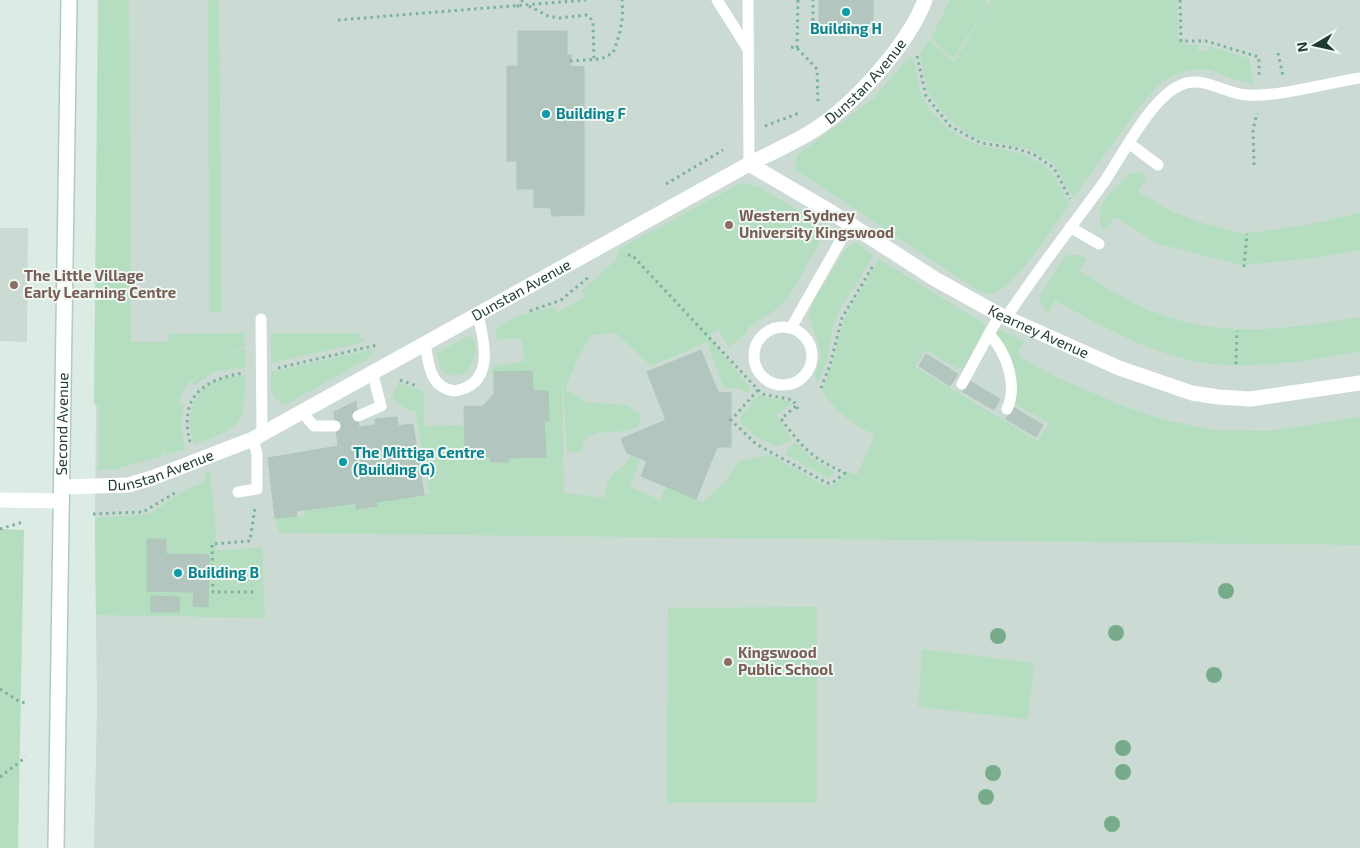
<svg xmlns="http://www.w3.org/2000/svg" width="1360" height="848" font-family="'Exo 2',sans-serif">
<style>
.built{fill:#cbdbd3}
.green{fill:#b4debf;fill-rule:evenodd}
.building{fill:#b2c6bd;stroke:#afc5bc}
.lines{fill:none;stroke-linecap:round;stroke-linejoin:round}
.secondary-casing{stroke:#b0cbc1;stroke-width:18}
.path{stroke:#7bb19f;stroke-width:3;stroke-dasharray:2.5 4;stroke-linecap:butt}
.lane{stroke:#fff;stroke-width:11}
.street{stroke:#fff;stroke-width:15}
.secondary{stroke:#fff;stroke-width:15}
.tree{fill:#77ab8c}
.culture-dot{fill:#0f9aa8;stroke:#eef7f2;stroke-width:2}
.education-dot{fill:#8d6e63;stroke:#eef7f2;stroke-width:2}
.labels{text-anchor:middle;stroke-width:4;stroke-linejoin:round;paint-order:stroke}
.culture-label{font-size:15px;font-weight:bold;fill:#0d838f;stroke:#eef7f2;text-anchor:start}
.street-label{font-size:15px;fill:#1e3b33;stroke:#eef7f2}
.education-label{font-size:15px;font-weight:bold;fill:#785e54;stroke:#eef7f2;text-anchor:start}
</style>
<rect width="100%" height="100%" fill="#ddebe5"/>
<g class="built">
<polygon points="99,0 1360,0 1360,848 94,848 97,707 95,530"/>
<polygon points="0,228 28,228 27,342 0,341"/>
</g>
<g class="green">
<polygon points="98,0 129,0 131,342 168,342 169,334 244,333 245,346 212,365 245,348 246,367 214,372 194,385 192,382 202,371 186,386 178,402 184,404 181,420 184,449 163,456 168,437 161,456 117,469 98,470 99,405 94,404"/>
<polygon points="208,0 219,0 222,312 209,312"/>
<polygon points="950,0 987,0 985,9 953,59 931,38"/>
<path d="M991,0H1177L1178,40L1187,45H1198V51H1207L1208,46C1223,49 1234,55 1249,58L1254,84L1230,78L1210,70H1188L1163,80L1141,105L1073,198L1054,164L1028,149L974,138L949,120L927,91L920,54L929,40L954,62Z"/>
<path d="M910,56L914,59C916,70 917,83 921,93C930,117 959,141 984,146C1008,151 1029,152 1048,169C1058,177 1063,194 1069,205C1055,224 1011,294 989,294C984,294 978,290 974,288L795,169L797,155L873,99Z"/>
<polygon points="1141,172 1147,179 1138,191 1170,211 1206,224 1243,234 1306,225 1360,213 1360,250 1306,259 1241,265 1156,243 1117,218 1114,218 1107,228 1103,229 1100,224 1100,213 1104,200 1129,174"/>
<path d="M741,183L759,187L828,228L789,296L777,309L750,326L745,335L729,347L718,329L708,336L751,389L747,393L737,388H724L707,342L651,366L616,333L592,335L577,359L565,389L586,402L626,405L641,414L638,427C633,428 627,431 622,431C605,434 599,427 583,442L582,451L567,452L562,369L564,493L605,498C606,471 620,474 632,455L640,459L630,487L660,500L666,486L703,502L724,483L739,461L770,455L826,486L833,485L848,472L857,475L875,435C851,424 834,411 821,388L826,382L845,317L879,259L986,325L965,368L958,369L926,350L915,367L1038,441L1049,423L1015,404L1017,389L1014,372L994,331L995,327L1024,341L1018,353L1019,356L1054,376L1125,407L1161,419L1214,430L1268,431L1360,417V545L279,533L275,518L297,516L300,519L305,515L304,510L356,503L357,509L376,507V502L430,494L415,411H409L391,398L399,382L424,392V426L463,425L465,457H490L491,462H507L508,458L545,457L544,421H549L548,391H533L532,371L491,373L493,366L524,361L522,338L497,340L495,329L520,315L556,307L557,313L584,297L581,291L615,261L619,249Z"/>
<polygon points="856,242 873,255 859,280 843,304 833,325 827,361 818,382 815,375 821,354 809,315 812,303 845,250"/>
<path d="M1066,255H1080L1087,259L1079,271C1103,285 1127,301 1153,312C1223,339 1288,329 1360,317V351C1315,360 1271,367 1224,365C1167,363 1104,328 1055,300L1048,314L1044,310L1039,297Z"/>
<polygon points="271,333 357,333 365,342 271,363"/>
<path d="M468,336L472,337L476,344C475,362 467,381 446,374L441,369L436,354Z"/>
<path d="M371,350L373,352L369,358L285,405C270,398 270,387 271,372Z"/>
<path d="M245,375C245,423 242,428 195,444C183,419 192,388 221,379C228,377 237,376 245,375Z"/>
<polygon points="759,395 791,402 791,404 776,415 792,440 778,447 755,436 741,423 741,416"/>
<polygon points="795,442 809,456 834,472 828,478 784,454"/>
<path d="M210,471L216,530V551L262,547L265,618L96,615L95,518L149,514L188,488L203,483L206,472ZM148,539L166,554L209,555L208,607L193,606L194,592L147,591ZM151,597H179V612H151Z"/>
<polygon points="0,529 24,530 18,848 0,848"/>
<polygon points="817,607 817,803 667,803 668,608"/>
<polygon points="922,649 1034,663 1028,719 918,707"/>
</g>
<g class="building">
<rect x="819" y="0" width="54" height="24"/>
<polygon points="518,31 567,31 567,55 571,55 570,66 584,67 584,215 552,216 551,208 534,207 534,189 517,189 517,161 507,161 507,66 518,66"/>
<polygon points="701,350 718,392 731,393 731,447 717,447 696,499 641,476 647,461 627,453 621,439 666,420 647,372"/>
<polygon points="926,354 958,374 950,386 919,366"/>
<polygon points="532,371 533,391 548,391 549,421 544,421 546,457 508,458 508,462 491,462 490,457 465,457 464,406 482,407 494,394 494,372"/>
<polygon points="970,381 1000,399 994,410 963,392"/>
<polygon points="356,401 359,427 375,425 375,419 397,417 398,426 413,424 424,495 376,502 377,506 356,509 356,503 296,511 297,516 275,518 268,458 338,446 334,412"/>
<polygon points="1013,407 1043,425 1036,437 1006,419"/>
<polygon points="147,539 166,539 166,554 209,555 208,607 193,606 194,592 147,591"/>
<polygon points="151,596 180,597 179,612 151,612"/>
</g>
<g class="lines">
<g class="secondary-casing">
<g id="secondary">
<path id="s3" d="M56,848L69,0"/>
</g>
</g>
<g class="path">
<polyline points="1180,0 1181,41 1206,41 1259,57 1259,78"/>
<polyline points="529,6 548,16 559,18 587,15 593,21 594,60"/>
<polyline points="517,7 523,0"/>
<polyline points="338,20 586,0"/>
<polyline points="813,27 813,0"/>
<polyline points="791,47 797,48 817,69 818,102"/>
<polyline points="797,48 798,0"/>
<polyline points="1278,53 1283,76"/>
<polyline points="917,56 926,96 950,126 981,143 1014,148 1033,154 1054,168 1070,199"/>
<path d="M570,61L601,59L613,53C620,35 624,19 622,0"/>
<polyline points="765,126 799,113"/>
<polyline points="1254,165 1253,130 1257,113"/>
<polyline points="666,184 723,150"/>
<polyline points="628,255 632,255 762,394 793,400 798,409"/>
<polyline points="1244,267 1247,234"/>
<polyline points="530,311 561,300 590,276"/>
<polyline points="1236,364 1237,331"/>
<polyline points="278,368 377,345"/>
<polyline points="400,380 417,386"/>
<polyline points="821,388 830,365 842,318 874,264"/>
<path d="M758,390L731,420L756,444L827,483H832L845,473C810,457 804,449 781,419L796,406"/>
<path d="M190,442C179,397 202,380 243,373"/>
<polyline points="93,514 143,512 178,491"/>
<polyline points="0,529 23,522"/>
<polyline points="253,592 213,592 212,544 250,541 255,507"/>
<polyline points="0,689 20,702 27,703"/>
<polyline points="0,777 26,757"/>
</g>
<g class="lane">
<polyline points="717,0 748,49"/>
<polyline points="748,0 749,164"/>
<polyline points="1130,144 1158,165"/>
<polyline points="1070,227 1099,244"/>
<path d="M1000,315L989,334C1007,353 1018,385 1007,409"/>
<path d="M1006,318C1036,272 1070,229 1102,185C1122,157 1150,98 1181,85C1204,75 1225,94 1247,95C1280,97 1327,83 1360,78"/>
<polyline points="261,319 262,434"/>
<circle cx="783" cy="356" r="29"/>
<polyline points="791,328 850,224"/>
<path d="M425,344C429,364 429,387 454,391C495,385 485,343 478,315"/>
<polyline points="962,384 989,334"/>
<polyline points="302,412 314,426 335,426"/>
<polyline points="358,416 381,406 372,371"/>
<polyline points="238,492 257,489 257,454 253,439"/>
</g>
<g class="street">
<path id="s1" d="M749,164L831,212L935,279L1000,315L1119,368L1192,393L1218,397L1250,399L1360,383"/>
<path id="s2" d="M62,487L128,485L152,478L253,439L749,164C769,154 791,144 811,132C852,107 908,45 925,0"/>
<polyline points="0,500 61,501"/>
</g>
<use href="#secondary" class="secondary"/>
</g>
<g class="tree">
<circle cx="1226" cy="591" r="8"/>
<circle cx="1116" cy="633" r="8"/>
<circle cx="998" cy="636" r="8"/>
<circle cx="1214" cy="675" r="8"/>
<circle cx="1123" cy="748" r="8"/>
<circle cx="1123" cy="772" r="8"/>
<circle cx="993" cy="773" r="8"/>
<circle cx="986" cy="797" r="8"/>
<circle cx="1112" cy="824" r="8"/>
</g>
<g class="culture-dot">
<circle cx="846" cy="12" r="5"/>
<circle cx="546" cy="114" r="5"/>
<circle cx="343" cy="462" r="5"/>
<circle cx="178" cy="573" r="5"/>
</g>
<g class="education-dot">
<circle cx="729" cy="225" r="5"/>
<circle cx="14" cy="285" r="5"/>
<circle cx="728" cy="662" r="5"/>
</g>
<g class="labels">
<g class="culture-label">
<text x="846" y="34" text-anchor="middle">Building H</text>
<text x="556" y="119">Building F</text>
<text x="353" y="458">The Mittiga Centre<tspan x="353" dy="17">(Building G)</tspan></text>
<text x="188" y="578">Building B</text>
</g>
<g class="street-label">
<text dy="5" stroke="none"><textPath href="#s2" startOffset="911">Dunstan Avenue</textPath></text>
<text dy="5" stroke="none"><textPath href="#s2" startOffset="506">Dunstan Avenue</textPath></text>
<text dy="5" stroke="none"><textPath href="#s1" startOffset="335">Kearney Avenue</textPath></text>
<text dy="5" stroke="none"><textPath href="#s3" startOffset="424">Second Avenue</textPath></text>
<text dy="5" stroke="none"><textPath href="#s2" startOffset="101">Dunstan Avenue</textPath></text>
</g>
<g class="education-label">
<text x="739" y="221">Western Sydney<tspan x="739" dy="17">University Kingswood</tspan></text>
<text x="24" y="281">The Little Village<tspan x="24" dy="17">Early Learning Centre</tspan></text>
<text x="738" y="658">Kingswood<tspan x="738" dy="17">Public School</tspan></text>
</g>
</g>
<g transform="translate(1315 45) rotate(261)" stroke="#eef7f2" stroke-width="4" paint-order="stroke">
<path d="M0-4L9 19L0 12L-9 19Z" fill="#1e3b33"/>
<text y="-8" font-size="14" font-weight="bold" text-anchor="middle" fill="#1e3b33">N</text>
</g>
</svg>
